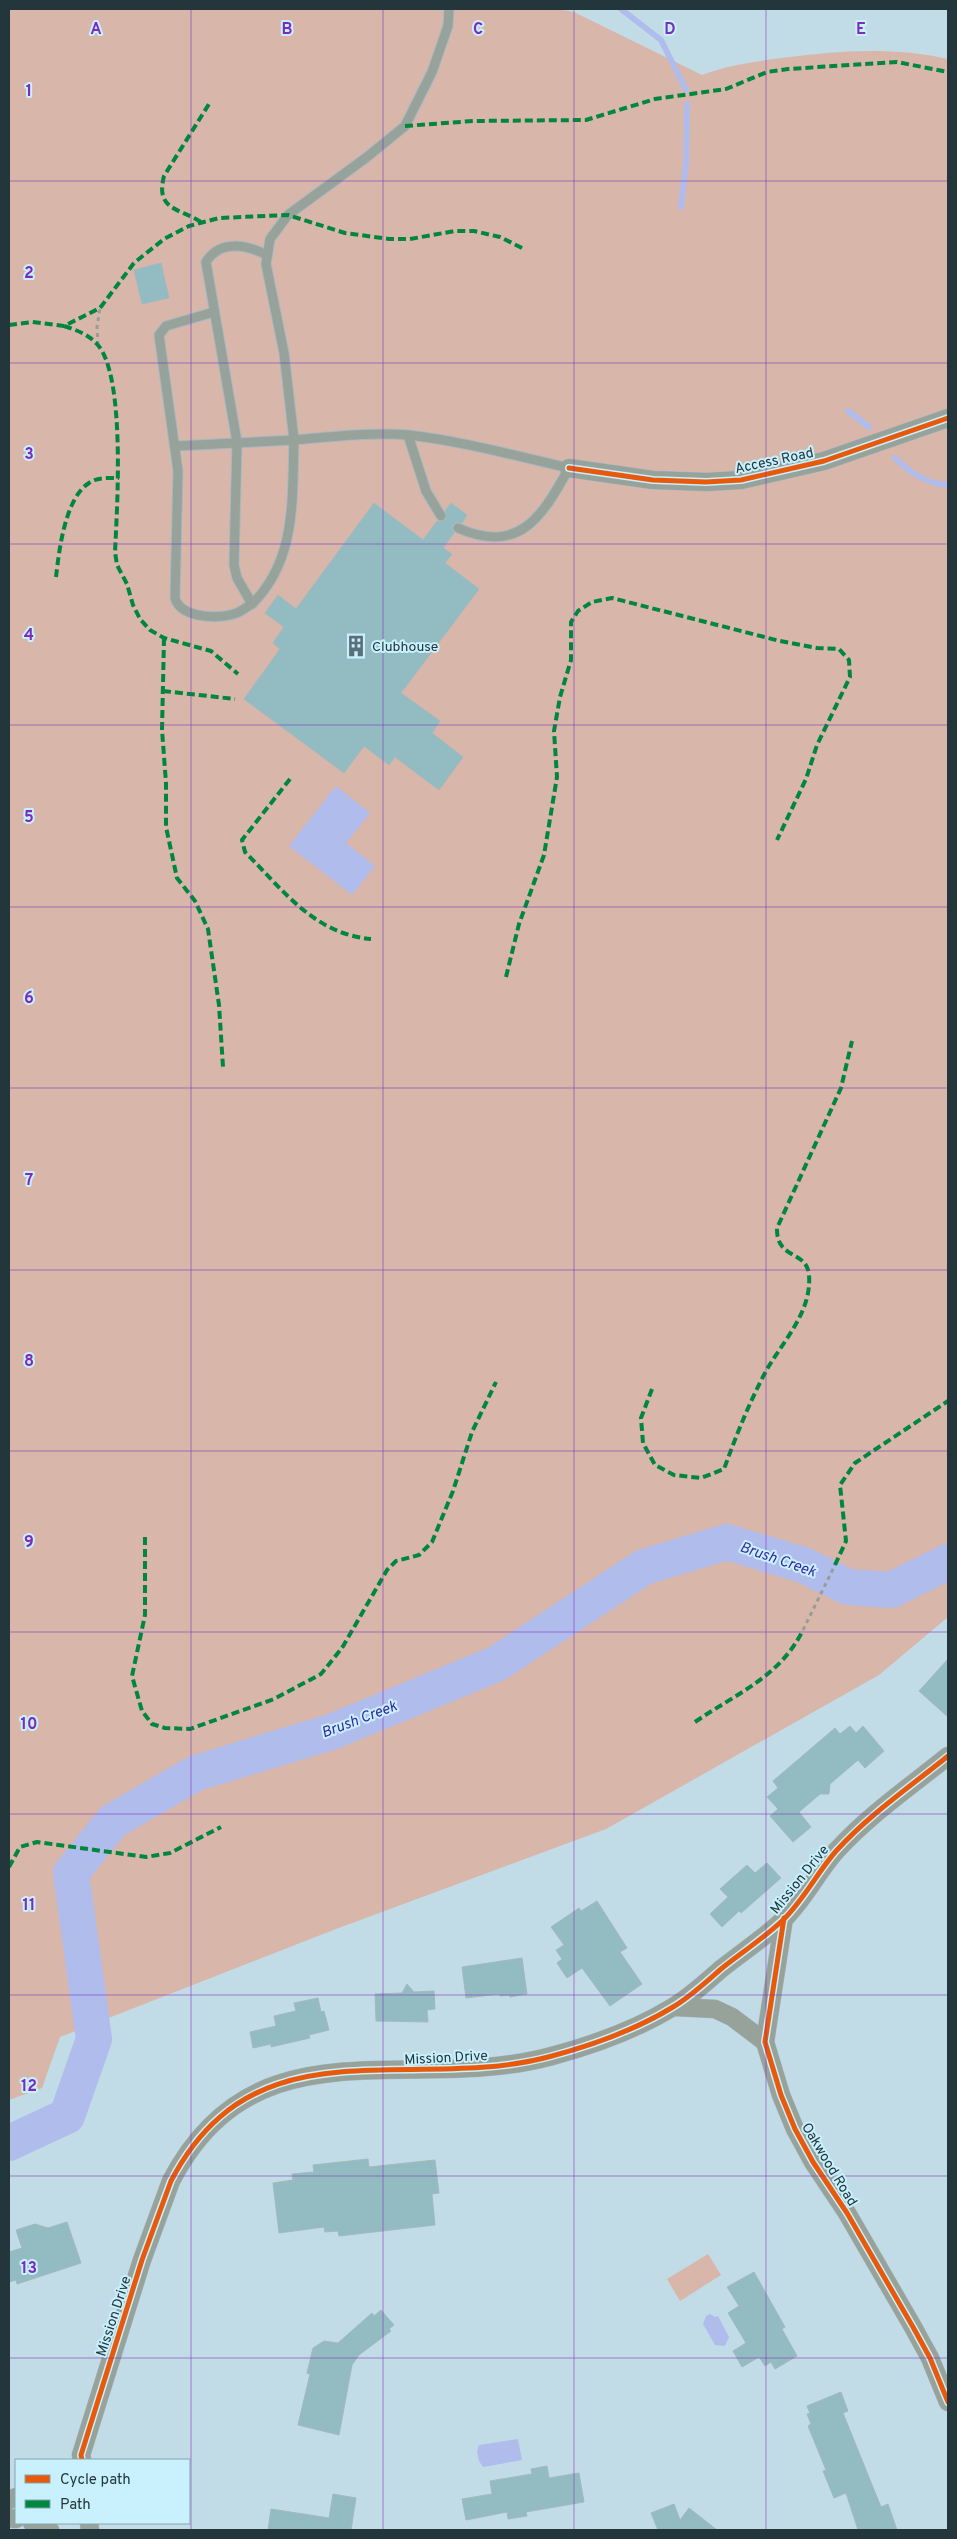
<svg xmlns="http://www.w3.org/2000/svg" width="957" height="2539" font-family="Overpass,sans-serif">
<style>
.green{fill:#d8b6aa}
.water{fill:#b0bcec}
.lines{fill:none;stroke-linecap:round;stroke-linejoin:round}
.stream{stroke:#b0bcec;stroke-width:6}
.river{stroke:#b0bcec;stroke-width:36}
.building{fill:#92bcc2;stroke:#a3b9be}
.lane-casing{stroke:#a4b9c1;stroke-width:11}
.street-casing{stroke:#a4b9c1;stroke-width:19}
.path{stroke:#959f97;stroke-width:3;stroke-dasharray:4 4;stroke-linecap:butt}
.lane{stroke:#97a29a;stroke-width:9}
.street{stroke:#97a29a;stroke-width:18}
.quiet{stroke:#00873e;stroke-width:4;stroke-dasharray:8 4;stroke-linecap:butt}
.cycleway-casing{stroke:#c8f0fd;stroke-width:8}
.cycleway{stroke:#e8590c;stroke-width:5}
.grid{fill:none;stroke:#7b2cbf;stroke-width:1;stroke-opacity:0.55}
.labels{text-anchor:middle;stroke-width:4;stroke-linejoin:round;paint-order:stroke}
.street-label{font-size:14px;fill:#22363c;stroke:#c8f0fd}
.poi-label{font-size:14px;fill:#22363c;stroke:#c8f0fd;text-anchor:start}
.water-label{font-size:15px;font-style:italic;fill:#3927a0;stroke:#c8f0fd}
.grid-label{font-size:16px;text-anchor:middle;font-weight:bold;fill:#7b2cbf;stroke:#c8f0fd;stroke-width:4;stroke-linejoin:round;paint-order:stroke}
</style>
<rect width="100%" height="100%" fill="#c1dce6"/>
<g class="green">
<path d="M9,9H557L574,12L702,75C728,65 753,62 781,58C837,51 892,46 948,59V1617L879,1675L606,1829L336,1929L60,2037L42,2088L9,2100Z"/>
<polygon points="708,2254 721,2275 680,2301 667,2279"/>
</g>
<g class="water">
<polygon points="336,786 370,813 346,843 375,866 352,895 289,846"/>
<polygon points="710,2314 715,2317 718,2316 729,2337 725,2346 715,2345 703,2324 706,2316"/>
<polygon points="518,2439 522,2460 483,2467 479,2461 477,2452 479,2445"/>
</g>
<g class="lines">
<g class="stream">
<polyline points="621,9 661,40 686,90"/>
<polyline points="681,207 686,164 687,104"/>
<polyline points="848,411 869,427"/>
<path d="M895,458C910,473 927,484 948,485"/>
</g>
<polyline class="river" points="9,2143 67,2116 94,2039 71,1873 113,1821 196,1773 331,1732 496,1664 644,1567 727,1542 803,1565 848,1587 891,1590 948,1562"/>
</g>
<g class="building">
<polygon points="161,263 169,298 142,304 134,270"/>
<polygon points="374,503 423,540 437,521 442,522 446,519 445,511 451,503 467,515 462,523 456,522 452,526 454,533 443,548 452,554 445,563 479,589 401,693 440,721 432,733 463,757 439,790 395,757 389,765 364,746 344,773 244,699 280,649 273,643 284,627 265,613 278,595 296,609"/>
<polygon points="948,1659 948,1717 919,1691"/>
<polygon points="850,1726 856,1733 863,1726 884,1751 865,1768 858,1760 830,1784 829,1794 820,1794 799,1812 811,1827 793,1842 770,1816 778,1809 767,1797 778,1788 773,1781 835,1728 840,1734"/>
<polygon points="767,1863 781,1878 741,1913 739,1911 722,1927 710,1914 728,1897 720,1889 747,1865 755,1873"/>
<polygon points="597,1901 627,1948 620,1952 642,1984 610,2006 582,1968 567,1978 557,1963 562,1959 556,1950 564,1945 551,1927 579,1908 581,1911"/>
<polygon points="522,1958 527,1994 510,1997 509,1995 501,1996 498,1994 466,1998 462,1967"/>
<polygon points="407,1984 414,1992 434,1991 435,2009 427,2010 428,2022 376,2021 375,1994 402,1993"/>
<polygon points="318,1998 321,2012 324,2011 329,2030 309,2035 310,2038 271,2047 271,2044 253,2048 250,2032 276,2026 274,2016 296,2011 294,2003"/>
<polygon points="368,2159 369,2167 435,2160 439,2193 432,2194 435,2225 339,2236 338,2231 325,2232 324,2227 279,2233 273,2183 293,2180 292,2174 314,2172 313,2165"/>
<polygon points="67,2222 81,2263 17,2284 16,2280 9,2282 9,2252 22,2248 16,2230 35,2224 48,2228"/>
<polygon points="754,2272 785,2327 782,2329 797,2356 775,2369 771,2362 765,2366 759,2357 742,2367 733,2351 746,2343 728,2313 739,2306 727,2287"/>
<polygon points="381,2310 394,2325 389,2329 391,2331 359,2355 352,2365 339,2435 298,2425 310,2374 307,2373 313,2348 324,2341 338,2343 372,2313 374,2316"/>
<polygon points="841,2392 848,2411 843,2413 881,2507 888,2504 897,2530 858,2530 846,2493 834,2498 823,2471 826,2470 808,2426 811,2424 807,2414 810,2413 807,2406"/>
<polygon points="547,2466 549,2478 579,2473 584,2502 526,2512 527,2516 508,2519 507,2512 466,2520 462,2499 492,2494 490,2481 532,2474 531,2469"/>
<polygon points="333,2494 356,2498 351,2530 268,2530 271,2509 329,2518"/>
<polygon points="674,2504 680,2520 689,2508 717,2530 658,2530 651,2513"/>
</g>
<g class="lines">
<g class="lane-casing">
<g id="lane">
<path d="M449,9L448,26L432,72L405,126L367,157L288,215L270,239L266,264L284,353L294,440C332,437 371,432 408,435C462,441 516,456 569,468C542,517 519,555 458,528"/>
<path d="M214,312L166,326L159,335L178,471L175,598C181,619 222,620 239,612C243,610 248,606 252,604"/>
<polyline points="408,435 426,491 441,516"/>
<path d="M176,446L294,440C292,498 297,560 252,604L237,578L234,565L237,442L206,262C220,239 247,245 267,255"/>
</g>
</g>
<g class="street-casing">
<g id="street">
<polyline points="569,468 653,480 706,482 741,480 824,461 948,418"/>
<polyline points="784,1918 765,2042 781,2095 795,2129 813,2162 847,2213 913,2327 930,2358 948,2402"/>
<polyline points="675,2007 715,2009 732,2017 765,2042"/>
<path d="M82,2460L81,2455L142,2260L171,2181C256,2018 410,2095 552,2056C593,2045 637,2029 673,2007C690,1997 706,1982 721,1969C741,1953 764,1938 783,1920C804,1900 818,1871 837,1850C870,1814 911,1786 948,1756"/>
<polyline points="9,2500 16,2497"/>
<polyline points="9,2518 16,2519"/>
<polyline points="32,2523 50,2530"/>
<polyline points="89,2523 90,2530"/>
</g>
</g>
<g class="path">
<polyline points="98,345 97,327 100,308"/>
<polyline points="803,1630 835,1565"/>
</g>
<use href="#lane" class="lane"/>
<use href="#street" class="street"/>
<g class="quiet">
<polyline points="405,126 473,121 586,120 655,99 726,89 767,72 788,69 897,62 948,72"/>
<path d="M201,222C179,208 155,210 164,176L209,104"/>
<polyline points="9,325 32,322 64,326 100,308 134,263 164,239 189,226 219,218 288,215 345,233 389,239 410,239 455,231 474,231 500,237 524,249"/>
<path d="M64,326C76,330 88,334 97,344C126,375 117,509 115,552L117,565L127,584L133,605L140,619L150,630L164,638L211,651L238,674"/>
<path d="M56,577C59,551 65,498 89,483C97,477 109,478 119,478"/>
<polyline points="164,638 162,730 166,783 166,827 177,878 195,901 208,929 219,1005 223,1067"/>
<polyline points="163,691 235,699"/>
<path d="M290,779L242,840L245,852C283,890 314,934 371,939"/>
<polyline points="506,977 519,924 544,855 557,777 554,731 560,697 571,660 571,622 578,611 592,602 612,598 780,641 817,648 839,649 849,660 850,677 817,745 806,779 777,840"/>
<path d="M652,1389L641,1418L643,1443L655,1465L674,1475L701,1478L724,1469C736,1436 749,1403 766,1371C783,1341 812,1312 809,1275C807,1250 776,1260 777,1228L841,1088L852,1041"/>
<polyline points="145,1537 145,1615 132,1676 142,1711 152,1724 165,1728 190,1729 274,1699 321,1674 342,1648 387,1570 396,1561 419,1555 432,1542 453,1491 472,1432 496,1382"/>
<polyline points="835,1565 846,1541 840,1485 855,1463 948,1401"/>
<path d="M695,1722C737,1693 780,1677 803,1630"/>
<polyline points="9,1867 20,1847 37,1842 146,1857 170,1853 221,1827"/>
</g>
<g class="cycleway-casing">
<g id="cycleway">
<polyline points="569,468 653,480 706,482 741,480 824,461 948,418"/>
<polyline points="784,1918 765,2042 781,2095 795,2129 813,2162 847,2213 913,2327 930,2358 948,2402"/>
<path d="M82,2460L81,2455L142,2260L171,2181C256,2018 410,2095 552,2056C593,2045 637,2029 673,2007C690,1997 706,1982 721,1969C741,1953 764,1938 783,1920C804,1900 818,1871 837,1850C870,1814 911,1786 948,1756"/>
</g>
</g>
<use href="#cycleway" class="cycleway"/>
</g>
<path class="grid" d="M191,9V2530M383,9V2530M574,9V2530M766,9V2530M9,181H948M9,363H948M9,544H948M9,725H948M9,907H948M9,1088H948M9,1270H948M9,1451H948M9,1632H948M9,1814H948M9,1995H948M9,2176H948M9,2358H948"/>
<defs>
<g id="building-bare" transform="scale(1.725)"><path d="M-4-6H4V6H1V3H-1V6H-4ZM-2.5-4.3h1.7v1.8h-1.7ZM.8-4.3h1.7v1.8H.8ZM-2.5-1h1.7V.8h-1.7ZM.8-1h1.7V.8H.8Z" fill="#5a7078" stroke="#c8f0fd" stroke-width="2.5" paint-order="stroke"/></g>
</defs>
<g fill-rule="evenodd">
<use href="#building-bare" x="356" y="646"/>
</g>
<g class="labels">
<g class="street-label">
<text transform="translate(774 460) rotate(-12)" y="5">Access Road</text>
<text transform="translate(799 1879) rotate(-51)" y="5">Mission Drive</text>
<text transform="translate(446 2057) rotate(-3)" y="5">Mission Drive</text>
<text transform="translate(830 2164) rotate(59)" y="5">Oakwood Road</text>
<text transform="translate(113 2316) rotate(-72)" y="5">Mission Drive</text>
</g>
<g class="poi-label">
<text x="372" y="651">Clubhouse</text>
</g>
<g class="water-label">
<text transform="translate(778 1559) rotate(19)" y="5">Brush Creek</text>
<text transform="translate(359 1719) rotate(-21)" y="5">Brush Creek</text>
</g>
</g>
<g class="grid-label">
<text x="96" y="34">A</text>
<text x="287" y="34">B</text>
<text x="478" y="34">C</text>
<text x="670" y="34">D</text>
<text x="861" y="34">E</text>
<text x="29" y="96">1</text>
<text x="29" y="278">2</text>
<text x="29" y="459">3</text>
<text x="29" y="640">4</text>
<text x="29" y="822">5</text>
<text x="29" y="1003">6</text>
<text x="29" y="1185">7</text>
<text x="29" y="1366">8</text>
<text x="29" y="1547">9</text>
<text x="29" y="1729">10</text>
<text x="29" y="1910">11</text>
<text x="29" y="2091">12</text>
<text x="29" y="2273">13</text>
</g>
<rect width="957" height="2539" fill="none" stroke="#22363c" stroke-width="20"/>
<rect x="15" y="2459" width="175" height="65" fill="#c8f0fd" stroke="#86a6b0"/>
<rect x="25" y="2475" width="25" height="8" fill="#e8590c" stroke="#86a6b0"/>
<text x="60" y="2484" font-size="15" fill="#22363c">Cycle path</text>
<rect x="25" y="2500" width="25" height="8" fill="#00873e" stroke="#86a6b0"/>
<text x="60" y="2509" font-size="15" fill="#22363c">Path</text>
</svg>
